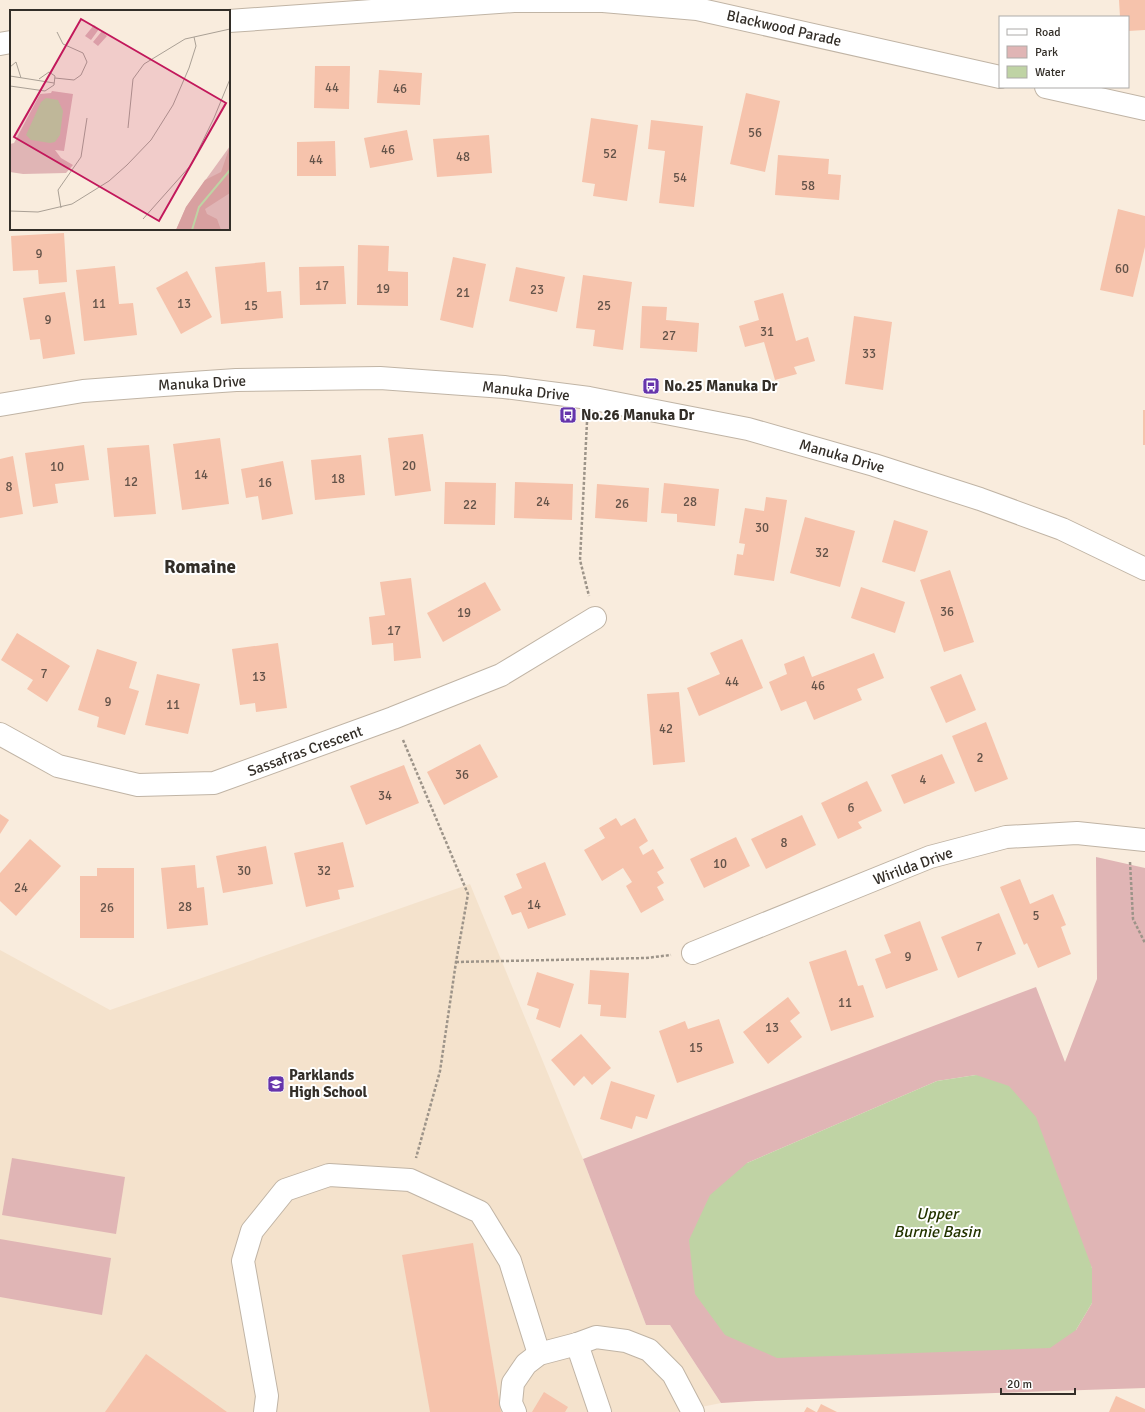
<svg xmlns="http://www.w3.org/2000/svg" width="1145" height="1412" font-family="Signika,sans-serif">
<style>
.built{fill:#f4e2cc}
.green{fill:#e0b5b5;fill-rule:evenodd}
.water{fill:#bfd3a4}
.building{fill:#f6c3ac}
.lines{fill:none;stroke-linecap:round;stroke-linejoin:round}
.minor-casing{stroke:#c0b4a5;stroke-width:24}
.path{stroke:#9d9489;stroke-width:2.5;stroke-dasharray:3 2;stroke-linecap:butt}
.minor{stroke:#fff;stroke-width:22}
.labels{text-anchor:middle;stroke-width:4;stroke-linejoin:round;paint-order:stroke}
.number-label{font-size:13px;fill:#645349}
.street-label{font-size:15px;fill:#332e28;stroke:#fff}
.poi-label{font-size:15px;font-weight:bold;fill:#332e28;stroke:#fff;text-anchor:start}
.water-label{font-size:16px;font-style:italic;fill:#243400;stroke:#fff}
.district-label{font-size:19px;font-weight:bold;fill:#332e28;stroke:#fff}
.inset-river{fill:none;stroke:#bfd3a4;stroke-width:2}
.inset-road{fill:none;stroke:#aaa095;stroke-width:1}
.view{fill:#c2185b;fill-opacity:0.15;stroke:#c2185b;stroke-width:2}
.inset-edge{fill:none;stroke:#332e28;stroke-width:2}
</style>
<rect width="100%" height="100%" fill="#f9ecdd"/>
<polygon class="built" points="470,884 583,1159 646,1325 670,1325 721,1403 676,1412 0,1412 0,950 110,1010"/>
<g class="green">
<path d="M1096,857L1145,868V1388L756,1401L721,1403L670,1325H646L583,1159L1036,987L1065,1062L1097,979ZM976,1075L1092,1268V1303L1076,1330L747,1163L937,1081Z"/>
<polygon points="12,1158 125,1177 116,1234 2,1215"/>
<polygon points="0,1239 111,1258 102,1315 0,1297"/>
</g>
<polygon class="water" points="976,1075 1009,1086 1036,1117 1092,1268 1092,1303 1076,1330 1050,1348 777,1358 725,1335 695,1294 689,1240 710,1195 747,1163 937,1081"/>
<g class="building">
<polygon points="1119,0 1145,0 1145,30 1128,31 1128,17 1120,17"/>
<polygon points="315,66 350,66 349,109 314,108"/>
<polygon points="379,70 422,73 420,105 377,103"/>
<polygon points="746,93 780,101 765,172 730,164"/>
<polygon points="591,118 638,125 627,201 593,196 595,184 582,182"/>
<polygon points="651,120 703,126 694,207 659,203 665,151 648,149"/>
<polygon points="407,130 413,160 370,168 364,138"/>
<polygon points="489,135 492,173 437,177 433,139"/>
<polygon points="335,141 336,176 297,176 297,142"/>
<polygon points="778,155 829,159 828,174 841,175 839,200 775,195"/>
<polygon points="1118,209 1145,216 1145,247 1133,297 1100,290"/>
<polygon points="64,233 67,282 39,284 38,270 13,271 11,236"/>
<polygon points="358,245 389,246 388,271 408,272 408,306 357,305"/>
<polygon points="453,257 486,264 473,328 440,320"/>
<polygon points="265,262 267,292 281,291 283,318 221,324 215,267"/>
<polygon points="115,266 119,304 133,303 137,335 84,341 76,270"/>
<polygon points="344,266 346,304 300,305 299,267"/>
<polygon points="516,267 565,277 557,312 509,301"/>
<polygon points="187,271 212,317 181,334 156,288"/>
<polygon points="583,275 632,282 623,350 593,346 595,330 576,328"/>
<polygon points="65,292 75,354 43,359 40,339 30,340 23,298"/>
<polygon points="783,293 796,341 808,337 815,361 794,367 797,374 775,380 764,342 745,347 739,326 759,320 754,301"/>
<polygon points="642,306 667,307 666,320 699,323 697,352 640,348"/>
<polygon points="854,316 892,322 883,390 845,384"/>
<rect x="1143" y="410" width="2" height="35"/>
<polygon points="423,434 431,491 395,496 388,438"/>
<polygon points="220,438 229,504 182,510 173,444"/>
<polygon points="84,445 89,480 55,484 58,503 33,507 25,453"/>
<polygon points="149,445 156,514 114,517 107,448"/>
<polygon points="361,455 365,495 315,500 311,460"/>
<polygon points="13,456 23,514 0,518 0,459"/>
<polygon points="283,461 293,514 262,520 258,496 246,498 241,469"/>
<polygon points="445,482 496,483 495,525 444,524"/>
<polygon points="515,482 573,484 572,520 514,518"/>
<polygon points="664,483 719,489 715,526 677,522 677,514 661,513"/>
<polygon points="597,484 649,488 647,522 595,518"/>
<polygon points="766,497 787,500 774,581 734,575 737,554 743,555 745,544 739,543 745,508 764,511"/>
<polygon points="805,517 855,531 840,587 790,573"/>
<polygon points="894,520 928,531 915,572 882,562"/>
<polygon points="950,570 974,642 944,652 920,580"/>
<polygon points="411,578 421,658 394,661 393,643 372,645 369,617 385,615 380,582"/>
<polygon points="485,582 501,610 443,642 427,613"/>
<polygon points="861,587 905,602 895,633 851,618"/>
<polygon points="17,633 70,666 47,702 27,689 33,680 1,660"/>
<polygon points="742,639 763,688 699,716 687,688 720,674 710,653"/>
<polygon points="278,643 287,708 256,712 255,703 240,705 232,649"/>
<polygon points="97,649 137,662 129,688 139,691 125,735 97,727 99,717 78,710"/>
<polygon points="874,653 884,678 857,689 862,700 814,720 806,701 781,711 769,682 787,674 784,664 804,656 812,677"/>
<polygon points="157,674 200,684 188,734 145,725"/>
<polygon points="961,674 976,710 946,723 930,687"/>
<polygon points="679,692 685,762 653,765 647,694"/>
<polygon points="986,722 1008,779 975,792 952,736"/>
<polygon points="480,744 498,777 444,805 427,772"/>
<polygon points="942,754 955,783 904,804 891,775"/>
<polygon points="404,765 419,803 366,825 350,786"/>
<polygon points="867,781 882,811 858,822 862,828 838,839 821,803"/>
<polygon points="0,814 9,820 0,834"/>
<polygon points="802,815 816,845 766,869 751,839"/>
<polygon points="616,818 621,826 635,818 648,841 639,847 643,855 653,849 664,868 657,872 664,883 657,887 664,900 641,913 626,886 632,882 623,868 602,881 584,850 605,838 599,828"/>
<polygon points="736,837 750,866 704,888 690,859"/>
<polygon points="30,839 61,866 16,916 0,901 0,873"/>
<polygon points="343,842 354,887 338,890 340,899 306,907 294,853"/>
<polygon points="266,846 273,884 223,893 216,856"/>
<polygon points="545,862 566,915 528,929 521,912 512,915 504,896 522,888 516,874"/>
<polygon points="195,865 197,888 204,887 208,925 167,929 161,868"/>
<polygon points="97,868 134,868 134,938 80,938 80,876 97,876"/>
<polygon points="1020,879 1030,904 1053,894 1066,925 1061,927 1071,954 1038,968 1027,943 1024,945 1000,887"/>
<polygon points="999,913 1016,954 958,978 941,937"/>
<polygon points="920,921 938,970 886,989 875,959 891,953 884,935"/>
<polygon points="846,950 858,986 863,985 874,1017 831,1031 809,962"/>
<polygon points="590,970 629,973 626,1018 600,1016 601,1005 588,1004"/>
<polygon points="537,972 574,984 560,1028 536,1019 539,1009 527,1005"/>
<polygon points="788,997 800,1013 790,1021 802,1037 768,1064 743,1032"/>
<polygon points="719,1019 734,1063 677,1083 659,1031 685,1021 688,1029"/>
<polygon points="581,1034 611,1068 592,1085 584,1076 574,1086 551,1060"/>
<polygon points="611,1081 655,1095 647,1119 636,1116 632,1129 600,1119"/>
<polygon points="473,1243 501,1412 430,1412 402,1255"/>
<polygon points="146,1354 227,1412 105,1412"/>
<polygon points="544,1392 568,1407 565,1412 532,1412"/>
<polygon points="1116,1396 1145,1409 1145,1412 1109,1412"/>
<polygon points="821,1404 837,1412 817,1412"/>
<polygon points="807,1407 816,1412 804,1412"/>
</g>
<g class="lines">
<g class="minor-casing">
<g id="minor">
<polyline points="229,21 514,1 603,1 697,9 1000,77"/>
<polyline points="0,44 11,42"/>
<polyline points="1046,87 1145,109"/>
<polyline points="0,405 83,391 163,385 236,380 380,378 504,387 589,398 748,429 874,465 980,499 1062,529 1145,569"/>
<polyline points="0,734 58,766 138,785 214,783 393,718 501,675 595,618"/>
<polyline points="693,953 930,857 1006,837 1077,833 1145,840"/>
<polyline points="577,1344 600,1412"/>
<polyline points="265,1412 267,1396 243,1261 252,1231 285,1190 329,1175 410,1180 480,1212 510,1261 539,1354"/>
<polyline points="515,1412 511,1403 513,1383 526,1364 539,1354 577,1344 596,1337 626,1341 649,1350 673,1374 693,1412"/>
</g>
</g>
<g class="path">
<polyline points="587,422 580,560 589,596"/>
<polyline points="403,740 468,894 456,962 440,1071 416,1158"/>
<polyline points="1130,862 1133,919 1145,943"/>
<polyline points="456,962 646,958 671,955"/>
</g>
<use href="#minor" class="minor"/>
</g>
<defs>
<g id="bus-square" transform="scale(0.9)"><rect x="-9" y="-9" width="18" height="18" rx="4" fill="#6534ab" stroke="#fff"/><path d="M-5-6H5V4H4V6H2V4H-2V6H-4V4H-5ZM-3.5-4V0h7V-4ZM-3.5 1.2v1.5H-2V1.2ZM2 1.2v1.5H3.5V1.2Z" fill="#fff"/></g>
<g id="school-square" transform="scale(0.9)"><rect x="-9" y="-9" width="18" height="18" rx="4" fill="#6534ab" stroke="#fff"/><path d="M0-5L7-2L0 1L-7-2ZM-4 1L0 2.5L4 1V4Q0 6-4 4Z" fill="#fff"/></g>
</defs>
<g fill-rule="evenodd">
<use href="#bus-square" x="651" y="386"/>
<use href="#bus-square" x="568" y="415"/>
<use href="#school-square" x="276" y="1084"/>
</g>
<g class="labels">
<g class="number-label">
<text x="332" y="92">44</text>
<text x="400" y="93">46</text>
<text x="755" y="137">56</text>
<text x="388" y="154">46</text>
<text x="610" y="158">52</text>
<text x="463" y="161">48</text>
<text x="316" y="164">44</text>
<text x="680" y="182">54</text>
<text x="808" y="190">58</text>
<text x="39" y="258">9</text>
<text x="1122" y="273">60</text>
<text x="322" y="290">17</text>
<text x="383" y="293">19</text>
<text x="537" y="294">23</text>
<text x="463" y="297">21</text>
<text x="99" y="308">11</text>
<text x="184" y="308">13</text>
<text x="251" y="310">15</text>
<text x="604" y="310">25</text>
<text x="48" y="324">9</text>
<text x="767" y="336">31</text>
<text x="669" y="340">27</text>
<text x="869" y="358">33</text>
<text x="409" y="470">20</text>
<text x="57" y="471">10</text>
<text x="201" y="479">14</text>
<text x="338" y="483">18</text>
<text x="131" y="486">12</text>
<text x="265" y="487">16</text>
<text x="9" y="491">8</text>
<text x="543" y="506">24</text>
<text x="690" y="506">28</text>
<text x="622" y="508">26</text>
<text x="470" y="509">22</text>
<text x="762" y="532">30</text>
<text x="822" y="557">32</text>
<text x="947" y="616">36</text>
<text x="464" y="617">19</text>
<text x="394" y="635">17</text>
<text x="44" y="678">7</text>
<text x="259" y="681">13</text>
<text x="732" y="686">44</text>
<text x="818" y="690">46</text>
<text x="108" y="706">9</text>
<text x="173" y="709">11</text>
<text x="666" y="733">42</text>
<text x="980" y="762">2</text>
<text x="462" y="779">36</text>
<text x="923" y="784">4</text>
<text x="385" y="800">34</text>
<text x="851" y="812">6</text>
<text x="784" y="847">8</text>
<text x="720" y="868">10</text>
<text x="244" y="875">30</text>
<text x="324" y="875">32</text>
<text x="21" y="892">24</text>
<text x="534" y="909">14</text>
<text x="185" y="911">28</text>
<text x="107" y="912">26</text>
<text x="1036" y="920">5</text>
<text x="979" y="951">7</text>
<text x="908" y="961">9</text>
<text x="845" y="1007">11</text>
<text x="772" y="1032">13</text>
<text x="696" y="1052">15</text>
</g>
<g class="street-label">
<text transform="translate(784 28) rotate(13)" y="5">Blackwood Parade</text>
<text transform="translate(202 383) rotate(-3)" y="5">Manuka Drive</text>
<text transform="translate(526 391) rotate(6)" y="5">Manuka Drive</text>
<text transform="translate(842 456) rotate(16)" y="5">Manuka Drive</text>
<text transform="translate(305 751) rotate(-20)" y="5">Sassafras Crescent</text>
<text transform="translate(913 866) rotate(-20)" y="5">Wirilda Drive</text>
</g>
<g class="poi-label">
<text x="664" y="391">No.25 Manuka Dr</text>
<text x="581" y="420">No.26 Manuka Dr</text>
<text x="289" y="1080">Parklands<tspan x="289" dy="17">High School</tspan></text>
</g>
<g class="water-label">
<text x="937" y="1219">Upper<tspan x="937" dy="18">Burnie Basin</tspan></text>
</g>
<g class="district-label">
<text x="200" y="573">Romaine</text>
</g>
</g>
<g transform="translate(10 10)">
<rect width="220" height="220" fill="#f9ecdd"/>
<path d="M84,15L89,19L81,30L75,26ZM92,21L97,26L88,36L83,32ZM42,81L63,84L54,141L45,140L51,148L63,155L56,163L13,164L0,162V134L4,133L30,84L41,83ZM220,136V220H166L176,197Z" fill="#e0b5b5"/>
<path d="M220,136V183L195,199L197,204L207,209L211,220H166L176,197L195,170L211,162Z" fill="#d8a0a0"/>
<path d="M36,88L48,90L53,101L50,125L45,132L40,133L21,130L16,125L31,92Z" fill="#bfd3a4"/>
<path class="inset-river" d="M182,220L189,197L220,160"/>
<path class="inset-road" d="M0,57L6,52L11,68M0,66L44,73M45,68L64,70L71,65L77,52L73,43L53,34L47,22M0,76L35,81L44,75L45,66L39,62L29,69M118,118L123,69L134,54L175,29L220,19M51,198L48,180L71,147L77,108M0,201L28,202L62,194L99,171L117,155L141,130L163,95L179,58L186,36L184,27M133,209L181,155L204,108L220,69"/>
<path class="view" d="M71,9L216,93L149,211L4,127Z"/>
<rect width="220" height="220" class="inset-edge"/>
</g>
<rect x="999" y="16" width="130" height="72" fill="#ffffff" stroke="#adaba9"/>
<rect x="1007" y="29" width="20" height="6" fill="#ffffff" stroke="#adaba9"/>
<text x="1035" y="36" font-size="12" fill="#332e28">Road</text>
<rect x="1007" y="46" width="20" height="12" fill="#e0b5b5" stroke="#adaba9"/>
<text x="1035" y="56" font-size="12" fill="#332e28">Park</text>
<rect x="1007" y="66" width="20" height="12" fill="#bfd3a4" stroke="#adaba9"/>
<text x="1035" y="76" font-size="12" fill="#332e28">Water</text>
<path d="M1001 1388v6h74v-6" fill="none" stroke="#332e28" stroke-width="2"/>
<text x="1007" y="1388" font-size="12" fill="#332e28" stroke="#ffffff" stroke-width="3" paint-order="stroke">20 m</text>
</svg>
